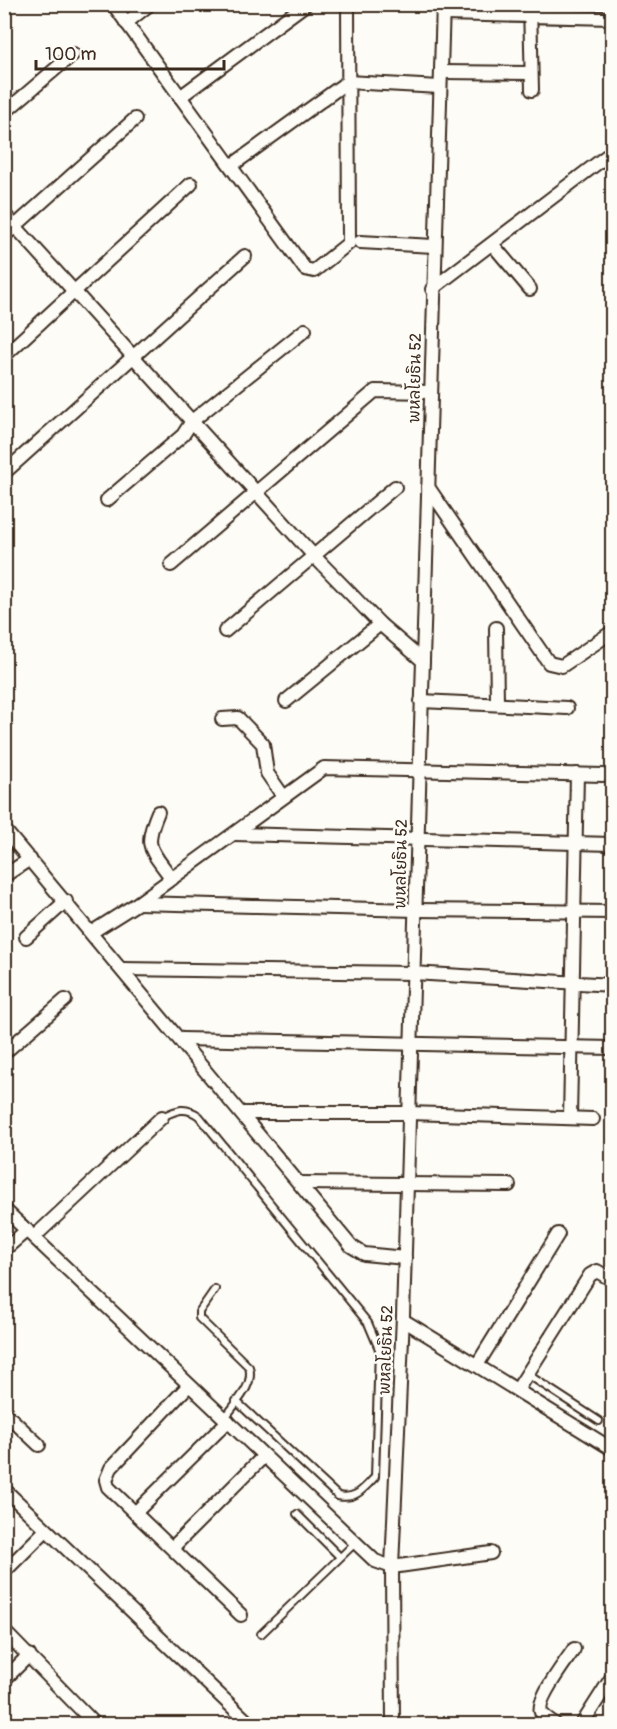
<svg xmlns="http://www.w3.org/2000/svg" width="617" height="1729" font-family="Pangolin,'Playpen Sans Thai',sans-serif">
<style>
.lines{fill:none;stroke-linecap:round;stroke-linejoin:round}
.lane-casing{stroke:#3b2a1e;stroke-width:10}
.street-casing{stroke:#3b2a1e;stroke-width:16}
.lane{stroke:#fdfcf7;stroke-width:6}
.street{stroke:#fdfcf7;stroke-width:12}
.labels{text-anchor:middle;stroke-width:5;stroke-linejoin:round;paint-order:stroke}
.street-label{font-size:16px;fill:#3b2a1e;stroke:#fdfcf7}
</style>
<rect width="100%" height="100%" fill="#fdfcf7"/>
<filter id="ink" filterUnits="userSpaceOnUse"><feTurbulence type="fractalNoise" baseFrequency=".0167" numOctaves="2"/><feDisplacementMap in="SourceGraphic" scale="12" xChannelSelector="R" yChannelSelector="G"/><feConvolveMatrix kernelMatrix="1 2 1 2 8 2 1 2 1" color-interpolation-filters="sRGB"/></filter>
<g filter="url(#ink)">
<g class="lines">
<g class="lane-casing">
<g id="lane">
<path d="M162,1117C177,1110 185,1106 199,1116L368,1323L379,1349L375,1477C363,1489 356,1500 338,1496L236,1401"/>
<path d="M215,1289L199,1312V1318L249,1367C255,1385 235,1403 225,1418"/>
<polyline points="527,1374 599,1421"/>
<polyline points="297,1514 340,1557"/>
<polyline points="261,1634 354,1544"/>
</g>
</g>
<g class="street-casing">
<g id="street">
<polyline points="113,4 305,269 314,271 349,243 348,4"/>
<polyline points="530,4 532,90"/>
<polyline points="443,14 612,18"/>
<polyline points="126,23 150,4"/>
<polyline points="441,72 531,73"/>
<polyline points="180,97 306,4"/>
<polyline points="4,113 73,54"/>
<polyline points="231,166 347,82 440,87"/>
<polyline points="4,214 314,556 380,624 423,661"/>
<polyline points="4,236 135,119"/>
<polyline points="360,242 434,246"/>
<polyline points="493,245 530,289"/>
<polyline points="432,289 612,152"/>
<polyline points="4,356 191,184"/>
<polyline points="4,473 245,256"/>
<polyline points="428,487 549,663 562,666 612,632"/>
<polyline points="107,500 183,435 192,421 305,330"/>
<polyline points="171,565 375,391 431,392"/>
<polyline points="496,628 497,703"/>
<polyline points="225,631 395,487"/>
<polyline points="286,701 380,624"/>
<polyline points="421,701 567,708"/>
<polyline points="222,719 238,718 263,744 267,773 283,796"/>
<path d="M158,812C143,848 150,848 172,879"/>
<polyline points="4,829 351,1246 364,1254 405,1258"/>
<polyline points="235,834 612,844"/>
<polyline points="4,876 30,859"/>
<polyline points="138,903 416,910 612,912"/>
<polyline points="92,932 138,903 324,768 603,775"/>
<polyline points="26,937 66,901"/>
<polyline points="122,969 413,973 612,985"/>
<polyline points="182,1039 612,1048"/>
<polyline points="4,1053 65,1000"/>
<polyline points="243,1113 409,1113 593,1119"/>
<polyline points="570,1118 577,774"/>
<polyline points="300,1183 509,1185"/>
<polyline points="4,1209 375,1561 392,1567 491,1553"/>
<polyline points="34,1237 162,1117"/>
<polyline points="4,1250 27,1230"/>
<polyline points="403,1320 612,1449"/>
<polyline points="477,1365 558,1234"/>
<polyline points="189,1385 111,1468 106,1480 108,1487 241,1615"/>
<polyline points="517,1390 590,1275 597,1271 612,1280"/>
<polyline points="4,1412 39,1445"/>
<polyline points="4,1489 250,1724"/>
<polyline points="135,1513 228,1421"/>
<polyline points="172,1548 264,1456"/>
<polyline points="4,1572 46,1530"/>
<polyline points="4,1631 95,1724"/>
<polyline points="4,1680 29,1655"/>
<polyline points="393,1724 392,1567 403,1316 443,4"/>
<path d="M555,1724C551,1721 543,1716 541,1712C536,1699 567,1660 574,1649"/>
<polyline points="582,1724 612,1677"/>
</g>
</g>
<use href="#lane" class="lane"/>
<use href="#street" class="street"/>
</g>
</g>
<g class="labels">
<g class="street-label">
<text transform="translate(414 378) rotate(-89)" y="6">พหลโยธิน 52</text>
<text transform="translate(400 864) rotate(-89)" y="6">พหลโยธิน 52</text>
<text transform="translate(385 1350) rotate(-88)" y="6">พหลโยธิน 52</text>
</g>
</g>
<rect width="617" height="1729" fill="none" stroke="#fdfcf7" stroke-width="24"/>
<rect x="12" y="12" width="593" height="1705" fill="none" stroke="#3b2a1e" stroke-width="2" filter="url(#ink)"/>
<path d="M36 60v9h188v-9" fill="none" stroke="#3b2a1e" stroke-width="3"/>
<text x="45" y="60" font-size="18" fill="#3b2a1e" stroke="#fdfcf7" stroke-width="4.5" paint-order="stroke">100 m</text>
</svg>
